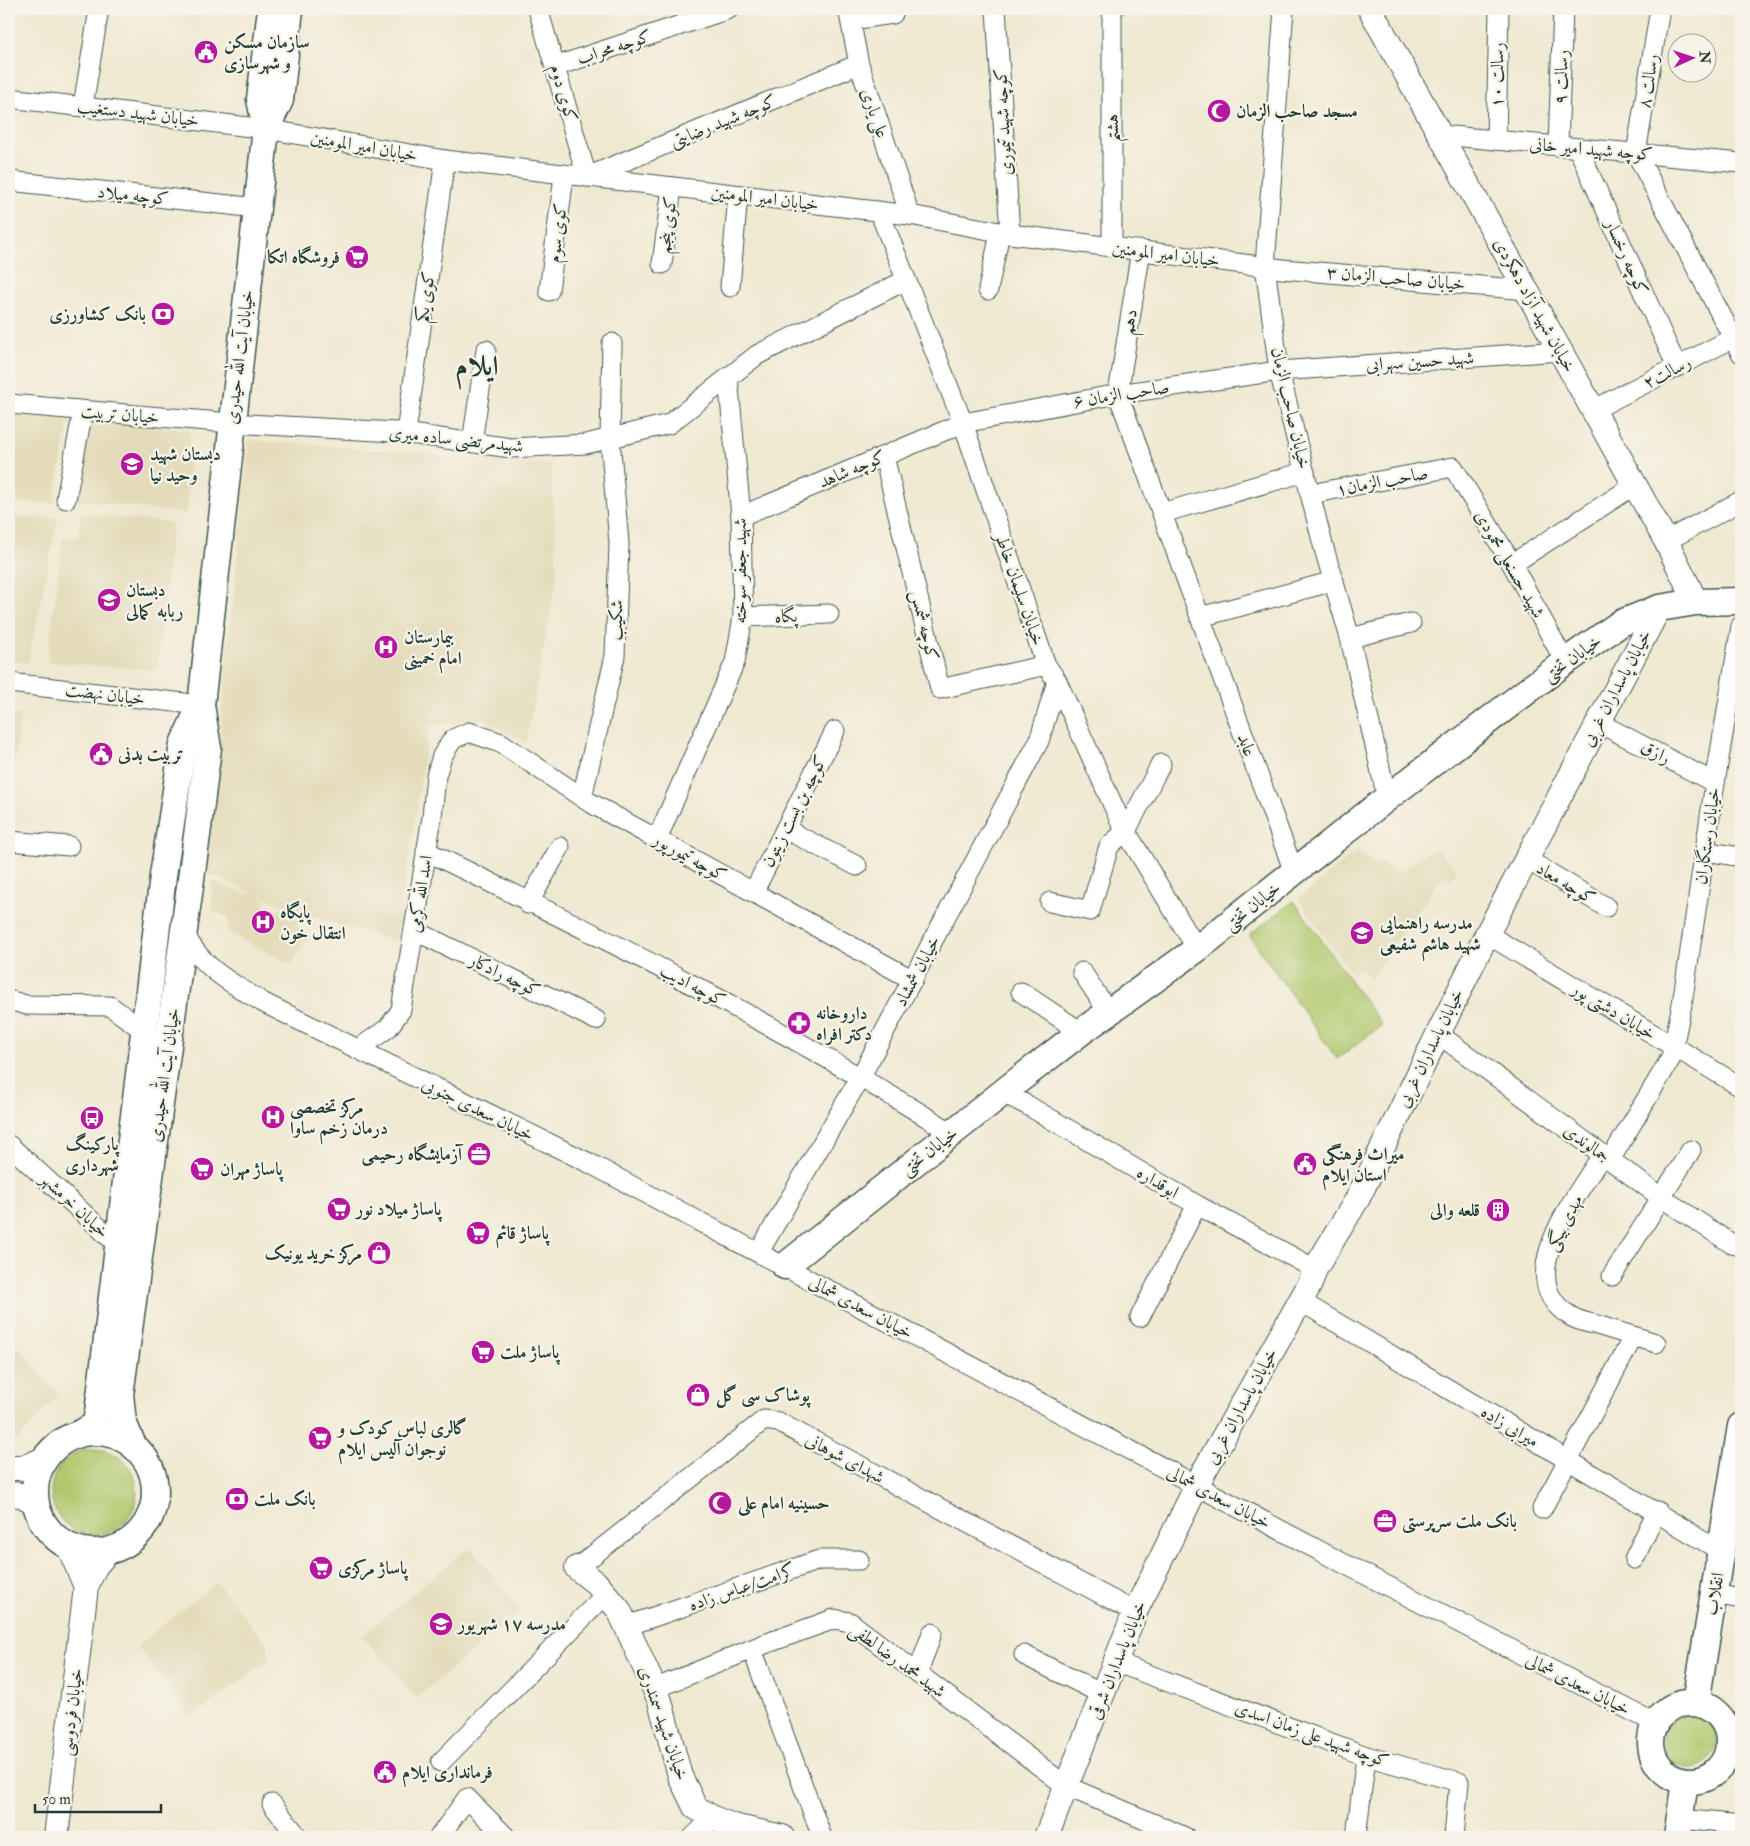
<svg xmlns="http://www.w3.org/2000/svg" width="1750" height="1846" font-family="'IM FELL Double Pica',Amiri,serif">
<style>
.built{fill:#e4dbba}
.green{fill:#b0c86d;stroke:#688250}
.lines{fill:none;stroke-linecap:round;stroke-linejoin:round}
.minor-casing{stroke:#3e574c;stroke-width:21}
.tertiary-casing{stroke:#3e574c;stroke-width:26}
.secondary-casing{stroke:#3e574c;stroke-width:29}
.minor{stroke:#fff;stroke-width:19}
.tertiary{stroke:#fff;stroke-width:24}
.secondary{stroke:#fff;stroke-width:26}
.labels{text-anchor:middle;stroke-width:4.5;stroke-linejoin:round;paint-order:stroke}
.poi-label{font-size:18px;font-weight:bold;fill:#1f3d34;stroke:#f7f3e8;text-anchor:start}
.street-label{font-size:18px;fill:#1f3d34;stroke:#f7f3e8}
.town-label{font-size:28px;font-weight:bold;fill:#1f3d34;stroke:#f7f3e8}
</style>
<rect width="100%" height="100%" fill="#f7f3e8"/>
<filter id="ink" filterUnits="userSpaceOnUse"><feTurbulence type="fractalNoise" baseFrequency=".02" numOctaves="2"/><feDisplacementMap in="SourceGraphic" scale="10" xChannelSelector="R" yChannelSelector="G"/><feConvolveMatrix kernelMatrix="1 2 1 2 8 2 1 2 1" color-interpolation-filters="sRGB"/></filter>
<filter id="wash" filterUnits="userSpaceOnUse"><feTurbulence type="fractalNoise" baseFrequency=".0096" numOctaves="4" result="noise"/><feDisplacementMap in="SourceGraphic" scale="20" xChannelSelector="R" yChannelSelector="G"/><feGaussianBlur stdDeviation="1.12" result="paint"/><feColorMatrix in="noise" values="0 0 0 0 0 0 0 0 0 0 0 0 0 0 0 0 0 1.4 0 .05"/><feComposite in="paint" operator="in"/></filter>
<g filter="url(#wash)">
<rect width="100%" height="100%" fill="#f0e9d2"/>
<g class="built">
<polygon points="9,415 69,419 54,503 9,503"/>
<polygon points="85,420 190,430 187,514 66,498"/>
<polygon points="249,440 551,464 557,575 526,743 483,719 429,726 396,942 308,915 258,895 266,900 264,910 274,911 283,909 301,918 297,927 309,935 292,965 228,932 228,917 212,911 212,881 246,894 252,892 206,873"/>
<polygon points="81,514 172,523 157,670 47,662 63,538 79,537"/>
<polygon points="9,517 58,518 28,662 9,660"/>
<polygon points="9,714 20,715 10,805 9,804"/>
<polygon points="1436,848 1457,869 1451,880 1443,875 1371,979 1361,968 1352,975 1298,899 1357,851 1377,865 1381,862 1398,873 1431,850"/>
<polygon points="9,1336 59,1394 18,1440 9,1440"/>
<polygon points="472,1550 521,1611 416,1698 362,1636 464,1551"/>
<polygon points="216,1582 268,1645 269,1659 191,1718 137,1646"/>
</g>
<g class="green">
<polygon points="1294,901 1382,1025 1337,1059 1249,935"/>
<circle cx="94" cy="1492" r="43"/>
<circle cx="1690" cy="1741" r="27"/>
</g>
</g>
<g filter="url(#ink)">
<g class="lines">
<g class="minor-casing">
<g id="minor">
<polyline points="538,9 587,177 859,64"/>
<polyline points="848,9 859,64 910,215"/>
<polyline points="996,9 1010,234"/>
<polyline points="1284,9 1265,266 1279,371 1323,545 1350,638 1387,798"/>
<polyline points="1660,9 1636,153 1741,353"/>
<polyline points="851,20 893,14"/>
<polyline points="557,66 729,9"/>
<polyline points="9,98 266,129 445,160 910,215 1010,234 1283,269 1527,290"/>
<polyline points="83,106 99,9"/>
<polyline points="1441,135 1741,163"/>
<polyline points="1496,140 1499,9"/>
<polyline points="1558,146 1563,9"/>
<polyline points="1578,148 1677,367"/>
<polyline points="9,181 257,208"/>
<polyline points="879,211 963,423 1046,665 1057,681 1122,825 1197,949"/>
<polyline points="1112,247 1112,9"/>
<polyline points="1141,250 1118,394 1294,872"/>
<polyline points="662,264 672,187"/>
<polyline points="730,287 738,195"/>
<polyline points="988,290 1000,233"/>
<polyline points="549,291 564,176"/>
<polyline points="9,404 231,423 396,432 511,448 586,444 669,424 757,355 906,280"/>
<polyline points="1593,410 1741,334"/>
<polyline points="406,433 445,160"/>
<polyline points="472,442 486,350"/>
<polyline points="884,456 940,689 1046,665"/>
<polyline points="1310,494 1453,467 1512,564 1565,662"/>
<polyline points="66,499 83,411"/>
<polyline points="1162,513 1305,472"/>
<polyline points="741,516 963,423 1118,394 1279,371 1560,351"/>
<polyline points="1666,541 1741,501"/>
<polyline points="1512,564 1635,485"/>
<polyline points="743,617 829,614"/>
<polyline points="1200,617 1334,581"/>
<polyline points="1350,638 1411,623"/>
<polyline points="9,683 201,705"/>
<polyline points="1597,722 1715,783"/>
<polyline points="582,797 615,656 619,543 610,439 612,343"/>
<polyline points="785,829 857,866"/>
<polyline points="657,839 735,662 743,617 741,516 728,377"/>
<polyline points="9,841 69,846"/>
<path d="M426,851C605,938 783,1027 952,1133"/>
<polyline points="1705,851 1741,857"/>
<polyline points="1526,859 1606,907"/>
<polyline points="754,891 835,731"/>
<polyline points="1050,902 1090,911 1109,846 1126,831 1161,764"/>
<polyline points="528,904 560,847"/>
<polyline points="414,930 596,1020"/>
<path d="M185,934C201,968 233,984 264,1003L589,1163L1335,1559L1655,1723"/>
<polyline points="1487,934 1741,1087"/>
<polyline points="1082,972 1109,1013"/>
<polyline points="1021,992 1081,1032"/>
<polyline points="9,1000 26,1005 110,1006 143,1030"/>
<polyline points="1437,1033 1662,1198 1732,1244 1741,1246"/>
<polyline points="358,1049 388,1028 401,1010 432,817 436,776 442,756 453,739 469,732 501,743 589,802 913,980"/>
<polyline points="1003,1093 1027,1105 1197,1205 1315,1269"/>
<polyline points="9,1145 118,1245"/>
<path d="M1602,1155C1577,1196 1508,1281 1572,1317C1579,1321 1589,1323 1597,1325C1617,1331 1636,1337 1656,1343"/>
<polyline points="1610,1160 1671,1058 1682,1004 1715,783 1741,626"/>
<polyline points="759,1252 861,1076 1039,741 1057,681"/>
<polyline points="1612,1276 1691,1150"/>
<polyline points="1300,1301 1721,1551"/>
<polyline points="1140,1317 1197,1205"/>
<polyline points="1542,1509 1633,1337"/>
<polyline points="1634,1559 1657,1511"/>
<polyline points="577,1568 764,1420 778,1422 1135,1612"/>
<polyline points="1714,1594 1741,1599"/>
<polyline points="627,1626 819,1560 859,1560"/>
<polyline points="752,1649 822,1837"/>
<polyline points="1024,1655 1102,1694"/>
<polyline points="1115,1662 1366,1756 1459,1782 1454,1837"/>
<polyline points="918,1673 932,1633"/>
<polyline points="654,1689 762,1645 834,1619 850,1622 1066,1786 1185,1837"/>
<polyline points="441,1762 606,1594"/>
<polyline points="272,1804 298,1837"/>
<polyline points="1680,1819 1741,1825"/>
<polyline points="439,1837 467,1798 506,1837"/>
<polyline points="693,1837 713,1818"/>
<polyline points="1356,1837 1366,1756"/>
</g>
</g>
<g class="tertiary-casing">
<g id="tertiary">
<polyline points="1370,9 1666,541 1696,602"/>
<polyline points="9,1468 22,1468 44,1459"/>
<polyline points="9,1494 21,1495 36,1503"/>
<polyline points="69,1547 86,1587"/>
<polyline points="577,1568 596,1583 619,1610 660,1701 680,1776 695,1807 713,1818 733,1826 782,1837"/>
<polyline points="1729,1735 1741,1736"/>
<polyline points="56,1837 86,1587 95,1567 108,1551"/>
<polyline points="1046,1837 1135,1612 1202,1475 1310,1284 1315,1269 1358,1198 1487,934 1659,608"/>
</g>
</g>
<g class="secondary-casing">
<g id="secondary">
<polyline points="266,129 280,100 290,9"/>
<polyline points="785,1266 1011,1086 1081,1032 1197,949 1387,798 1565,662 1621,623 1659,608 1696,602 1741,601"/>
<circle cx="95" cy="1492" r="60"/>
<polyline points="81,1433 95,1425 98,1413 163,876 183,744 201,705"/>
<polyline points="132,1443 123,1422 120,1395 198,828 208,748 201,705 266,129 260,99 271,9"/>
<circle cx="1690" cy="1742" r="39"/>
<polyline points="1696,1703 1741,1426"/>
<polyline points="1677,1837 1685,1781"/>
</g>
</g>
<use href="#minor" class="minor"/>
<use href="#tertiary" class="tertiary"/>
<use href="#secondary" class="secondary"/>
</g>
</g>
<defs>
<g id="civic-disc" transform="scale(1.25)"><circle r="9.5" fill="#b5179e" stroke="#f7f3e8"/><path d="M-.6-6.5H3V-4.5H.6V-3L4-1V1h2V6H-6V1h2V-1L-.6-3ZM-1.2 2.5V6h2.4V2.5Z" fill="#fff"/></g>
<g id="mosque-disc" transform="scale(1.25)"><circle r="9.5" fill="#b5179e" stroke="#f7f3e8"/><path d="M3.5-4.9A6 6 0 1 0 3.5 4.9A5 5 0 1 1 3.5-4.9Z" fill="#fff"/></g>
<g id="supermarket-disc" transform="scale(1.25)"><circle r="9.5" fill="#b5179e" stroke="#f7f3e8"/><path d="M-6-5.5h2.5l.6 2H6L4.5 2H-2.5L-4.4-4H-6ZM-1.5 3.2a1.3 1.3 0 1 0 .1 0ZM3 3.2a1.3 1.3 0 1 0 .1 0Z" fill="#fff"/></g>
<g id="bank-disc" transform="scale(1.25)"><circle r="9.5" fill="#b5179e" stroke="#f7f3e8"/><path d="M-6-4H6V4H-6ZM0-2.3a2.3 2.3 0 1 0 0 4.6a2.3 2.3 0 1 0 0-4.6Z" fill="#fff"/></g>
<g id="school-disc" transform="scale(1.25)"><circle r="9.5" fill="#b5179e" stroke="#f7f3e8"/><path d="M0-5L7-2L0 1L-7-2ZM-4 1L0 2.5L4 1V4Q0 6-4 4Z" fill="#fff"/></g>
<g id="hospital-disc" transform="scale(1.25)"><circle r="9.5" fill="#b5179e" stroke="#f7f3e8"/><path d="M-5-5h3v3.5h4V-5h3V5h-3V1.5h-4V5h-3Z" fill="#fff"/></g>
<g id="pharmacy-disc" transform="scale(1.25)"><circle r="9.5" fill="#b5179e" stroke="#f7f3e8"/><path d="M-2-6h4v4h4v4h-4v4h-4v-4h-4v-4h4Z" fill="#fff"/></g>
<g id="bus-disc" transform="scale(1.25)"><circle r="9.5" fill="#b5179e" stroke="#f7f3e8"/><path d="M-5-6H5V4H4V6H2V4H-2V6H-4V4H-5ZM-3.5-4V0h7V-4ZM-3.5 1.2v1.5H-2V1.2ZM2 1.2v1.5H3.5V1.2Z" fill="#fff"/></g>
<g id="office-disc" transform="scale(1.25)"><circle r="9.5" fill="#b5179e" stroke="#f7f3e8"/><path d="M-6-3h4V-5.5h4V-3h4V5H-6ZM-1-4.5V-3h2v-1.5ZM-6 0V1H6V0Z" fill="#fff"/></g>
<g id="building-disc" transform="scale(1.25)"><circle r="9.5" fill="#b5179e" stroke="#f7f3e8"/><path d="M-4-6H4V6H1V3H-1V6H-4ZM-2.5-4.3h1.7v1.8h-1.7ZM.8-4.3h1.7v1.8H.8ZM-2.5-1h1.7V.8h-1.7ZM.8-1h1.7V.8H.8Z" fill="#fff"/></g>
<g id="shop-disc" transform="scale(1.25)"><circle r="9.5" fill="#b5179e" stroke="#f7f3e8"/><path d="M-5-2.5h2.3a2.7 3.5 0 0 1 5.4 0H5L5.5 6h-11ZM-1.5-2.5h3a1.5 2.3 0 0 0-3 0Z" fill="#fff"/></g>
</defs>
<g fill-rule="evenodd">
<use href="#civic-disc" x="206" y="52"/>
<use href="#mosque-disc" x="1219" y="111"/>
<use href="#supermarket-disc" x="357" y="257"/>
<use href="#bank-disc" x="163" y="314"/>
<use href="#school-disc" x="132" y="464"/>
<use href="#school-disc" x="109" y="600"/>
<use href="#hospital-disc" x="386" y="647"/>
<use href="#civic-disc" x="101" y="754"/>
<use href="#hospital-disc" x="263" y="922"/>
<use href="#school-disc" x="1362" y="933"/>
<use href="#pharmacy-disc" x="799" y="1023"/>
<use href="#hospital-disc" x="273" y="1117"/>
<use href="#bus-disc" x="92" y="1118"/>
<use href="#office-disc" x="479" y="1154"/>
<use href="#civic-disc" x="1305" y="1164"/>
<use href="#supermarket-disc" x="202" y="1169"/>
<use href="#supermarket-disc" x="339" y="1209"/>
<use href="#building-disc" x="1498" y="1210"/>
<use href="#supermarket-disc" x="478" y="1233"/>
<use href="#shop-disc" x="379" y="1253"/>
<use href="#supermarket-disc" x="483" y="1352"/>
<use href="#shop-disc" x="698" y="1395"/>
<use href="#supermarket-disc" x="320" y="1438"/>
<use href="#bank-disc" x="237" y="1499"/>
<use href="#mosque-disc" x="720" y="1503"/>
<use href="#office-disc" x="1385" y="1521"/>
<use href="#supermarket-disc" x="321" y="1568"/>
<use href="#school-disc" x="441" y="1624"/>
<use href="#civic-disc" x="385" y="1772"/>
</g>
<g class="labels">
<g class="poi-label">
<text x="224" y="48">سازمان مسکن<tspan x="224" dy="21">و شهرسازی</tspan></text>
<text x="1236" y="117">مسجد صاحب الزمان</text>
<text x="340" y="263" text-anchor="end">فروشگاه اتکا</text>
<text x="146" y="320" text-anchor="end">بانک کشاورزی</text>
<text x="150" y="460">دبستان شهید<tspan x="150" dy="21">وحید نیا</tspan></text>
<text x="126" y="596">دبستان<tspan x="126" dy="21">ربابه کمالی</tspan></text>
<text x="404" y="643">بیمارستان<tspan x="404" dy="21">امام خمینی</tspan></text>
<text x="118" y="760">تربیت بدنی</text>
<text x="280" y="918">پایگاه<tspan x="280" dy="21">انتقال خون</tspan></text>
<text x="1380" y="929">مدرسه راهنمایی<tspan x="1380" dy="21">شهید هاشم شفیعی</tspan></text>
<text x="816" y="1019">داروخانه<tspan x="816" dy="21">دکتر افراه</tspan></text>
<text x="290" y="1113">مرکز تخصصی<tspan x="290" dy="21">درمان زخم ساوا</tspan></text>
<text x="92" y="1150" text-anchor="middle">پارکینگ<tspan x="92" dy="21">شهرداری</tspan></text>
<text x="462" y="1160" text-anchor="end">آزمایشگاه رحیمی</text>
<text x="1322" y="1160">میراث فرهنگی<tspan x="1322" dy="21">استان ایلام</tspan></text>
<text x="220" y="1175">پاساژ مهران</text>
<text x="356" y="1215">پاساژ میلاد نور</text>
<text x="1480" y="1216" text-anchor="end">قلعه والی</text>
<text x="496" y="1239">پاساژ قائم</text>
<text x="362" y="1259" text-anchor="end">مرکز خرید یونیک</text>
<text x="500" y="1358">پاساژ ملت</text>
<text x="716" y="1401">پوشاک سی گل</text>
<text x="338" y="1434">گالری لباس کودک و<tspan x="338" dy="21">نوجوان آلیس ایلام</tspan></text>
<text x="254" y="1505">بانک ملت</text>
<text x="738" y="1509">حسینیه امام علی</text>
<text x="1402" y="1527">بانک ملت سرپرستی</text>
<text x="338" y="1574">پاساژ مرکزی</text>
<text x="458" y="1630">مدرسه ۱۷ شهریور</text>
<text x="402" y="1778">فرمانداری ایلام</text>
</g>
<g class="street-label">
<text transform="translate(614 47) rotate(-18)" y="6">کوچه محراب</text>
<text transform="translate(1497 75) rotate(-89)" y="6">رسالت ۱۰</text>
<text transform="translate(1561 77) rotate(-88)" y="6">رسالت ۹</text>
<text transform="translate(1648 81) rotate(-81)" y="6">رسالت ۸</text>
<text transform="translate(564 93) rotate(74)" y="6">کوی دوم</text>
<text transform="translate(138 113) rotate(7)" y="6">خیابان شهید دستغیب</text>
<text transform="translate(875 113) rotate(71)" y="6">علی یاری</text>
<text transform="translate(723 121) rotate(-22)" y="6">کوچه شهید رضایتی</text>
<text transform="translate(1003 122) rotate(-93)" y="6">کوچه شهید تیموری</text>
<text transform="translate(1112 128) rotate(-90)" y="6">هشتم</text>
<text transform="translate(364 146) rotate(10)" y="6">خیابان امیر المومنین</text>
<text transform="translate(1591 149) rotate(5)" y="6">کوچه شهید امیر خانی</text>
<text transform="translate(133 195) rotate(6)" y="6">کوچه میلاد</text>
<text transform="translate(765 198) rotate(7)" y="6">خیابان امیر المومنین</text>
<text transform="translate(667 225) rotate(-83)" y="6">کوی پنجم</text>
<text transform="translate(557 233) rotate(-83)" y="6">کوی سوم</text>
<text transform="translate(1166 254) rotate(7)" y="6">خیابان امیر المومنین</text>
<text transform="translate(1627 257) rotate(66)" y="6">کوچه رخسار</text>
<text transform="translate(1396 278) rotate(5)" y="6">خیابان صاحب الزمان ۳</text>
<text transform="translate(425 297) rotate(-82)" y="6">کوی یکم</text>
<text transform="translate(1535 305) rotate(61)" y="6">خیابان شهید آزاد دهکردی</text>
<text transform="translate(1129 322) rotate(-81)" y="6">دهم</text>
<text transform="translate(239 357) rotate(-83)" y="6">خیابان آیت الله حیدری</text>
<text transform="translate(1420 361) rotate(-4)" y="6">شهید حسین سهرابی</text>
<text transform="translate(1667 372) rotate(-27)" y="6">رسالت۲</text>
<text transform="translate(1121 394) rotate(-9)" y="6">صاحب الزمان ۶</text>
<text transform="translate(1291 408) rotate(77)" y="6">خیابان صاحب الزمان</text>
<text transform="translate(120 414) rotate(5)" y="6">خیابان تربیت</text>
<text transform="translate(456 439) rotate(6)" y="6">شهیدمرتضی ساده میری</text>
<text transform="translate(852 469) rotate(-23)" y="6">کوچه شاهد</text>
<text transform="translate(1382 481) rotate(-11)" y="6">صاحب الزمان۱</text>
<text transform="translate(1510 564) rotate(60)" y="6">شهید حسنعلی محمودی</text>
<text transform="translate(740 571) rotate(-90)" y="6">شهید جعفر سوخته</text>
<text transform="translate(1020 589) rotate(71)" y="6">خیابان سلیمان خاطر</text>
<text transform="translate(786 616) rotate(-2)" y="6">پگاه</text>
<text transform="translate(616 620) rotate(-88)" y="6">شکیب</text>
<text transform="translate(925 625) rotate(77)" y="6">کوچه شمس</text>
<text transform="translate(1572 658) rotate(-36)" y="6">خیابان تختی</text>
<text transform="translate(1616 688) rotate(-62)" y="6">خیابان پاسداران غربی</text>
<text transform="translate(105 694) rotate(7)" y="6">خیابان نهضت</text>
<text transform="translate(1247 745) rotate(70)" y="6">عابد</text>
<text transform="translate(1656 752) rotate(28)" y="6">رازق</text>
<text transform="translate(794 811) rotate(-63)" y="6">کوچه بن بست زیتون</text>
<text transform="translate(1707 836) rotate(-82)" y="6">خیابان رستگاران</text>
<text transform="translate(690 857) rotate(29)" y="6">کوچه تیمورپور</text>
<text transform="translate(1566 883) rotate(31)" y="6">کوچه معاد</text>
<text transform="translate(420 894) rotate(-81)" y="6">اسد الله کرمی</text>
<text transform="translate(1252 906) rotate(-39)" y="6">خیابان تختی</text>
<text transform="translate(917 971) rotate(-62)" y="6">خیابان شمشاد</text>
<text transform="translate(505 975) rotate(26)" y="6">کوچه رادکار</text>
<text transform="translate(693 985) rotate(28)" y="6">کوچه ادیب</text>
<text transform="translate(1614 1011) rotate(31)" y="6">خیابان دشتی پور</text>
<text transform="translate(1430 1048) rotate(-64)" y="6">خیابان پاسداران غربی</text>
<text transform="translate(164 1075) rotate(-82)" y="6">خیابان آیت الله حیدری</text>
<text transform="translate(478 1109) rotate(26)" y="6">خیابان سعدی جنوبی</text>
<text transform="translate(1587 1143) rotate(36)" y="6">جمالوندی</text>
<text transform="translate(929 1151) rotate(-38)" y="6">خیابان تختی</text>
<text transform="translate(1158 1182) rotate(31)" y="6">ابوقداره</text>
<text transform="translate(75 1205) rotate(43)" y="6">خیابان خرمشهر</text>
<text transform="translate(1564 1223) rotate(-63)" y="6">مهدی بیگی</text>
<text transform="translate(861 1307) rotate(28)" y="6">خیابان سعدی شمالی</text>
<text transform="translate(1241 1406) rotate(-61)" y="6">خیابان پاسداران غربی</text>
<text transform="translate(1510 1426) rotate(31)" y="6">میرابی زاده</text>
<text transform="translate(845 1458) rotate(28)" y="6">شهدای شوهانی</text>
<text transform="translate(1219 1497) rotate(28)" y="6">خیابان سعدی شمالی</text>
<text transform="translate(742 1587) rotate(-19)" y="6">کرامت/عباس زاده</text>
<text transform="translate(1714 1594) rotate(-80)" y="6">انقلاب</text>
<text transform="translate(898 1660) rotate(36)" y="6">شهید محمد رضا لطفی</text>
<text transform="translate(1117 1660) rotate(-68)" y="6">خیابان پاسداران شرقی</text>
<text transform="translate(1578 1684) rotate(27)" y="6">خیابان سعدی شمالی</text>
<text transform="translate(71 1712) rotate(-83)" y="6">خیابان فردوسی</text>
<text transform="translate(664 1723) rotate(71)" y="6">خیابان شهید سمندری</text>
<text transform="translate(1312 1734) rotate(20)" y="6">کوچه شهید علی زمان اسدی</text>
</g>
<g class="town-label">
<text x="477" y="375">ایلام</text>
</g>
</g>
<rect width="1750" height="1846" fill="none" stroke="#f7f3e8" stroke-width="30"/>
<g transform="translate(1692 58) rotate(87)"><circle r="24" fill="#f7f3e8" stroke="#a1aaa0"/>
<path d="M0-4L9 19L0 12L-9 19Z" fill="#b5179e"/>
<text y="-8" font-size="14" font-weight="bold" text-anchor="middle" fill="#1f3d34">N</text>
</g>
<path d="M35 1804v8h126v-8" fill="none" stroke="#1f3d34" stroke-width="2.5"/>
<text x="42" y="1804" font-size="15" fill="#1f3d34" stroke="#f7f3e8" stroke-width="4" paint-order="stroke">50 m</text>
</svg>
